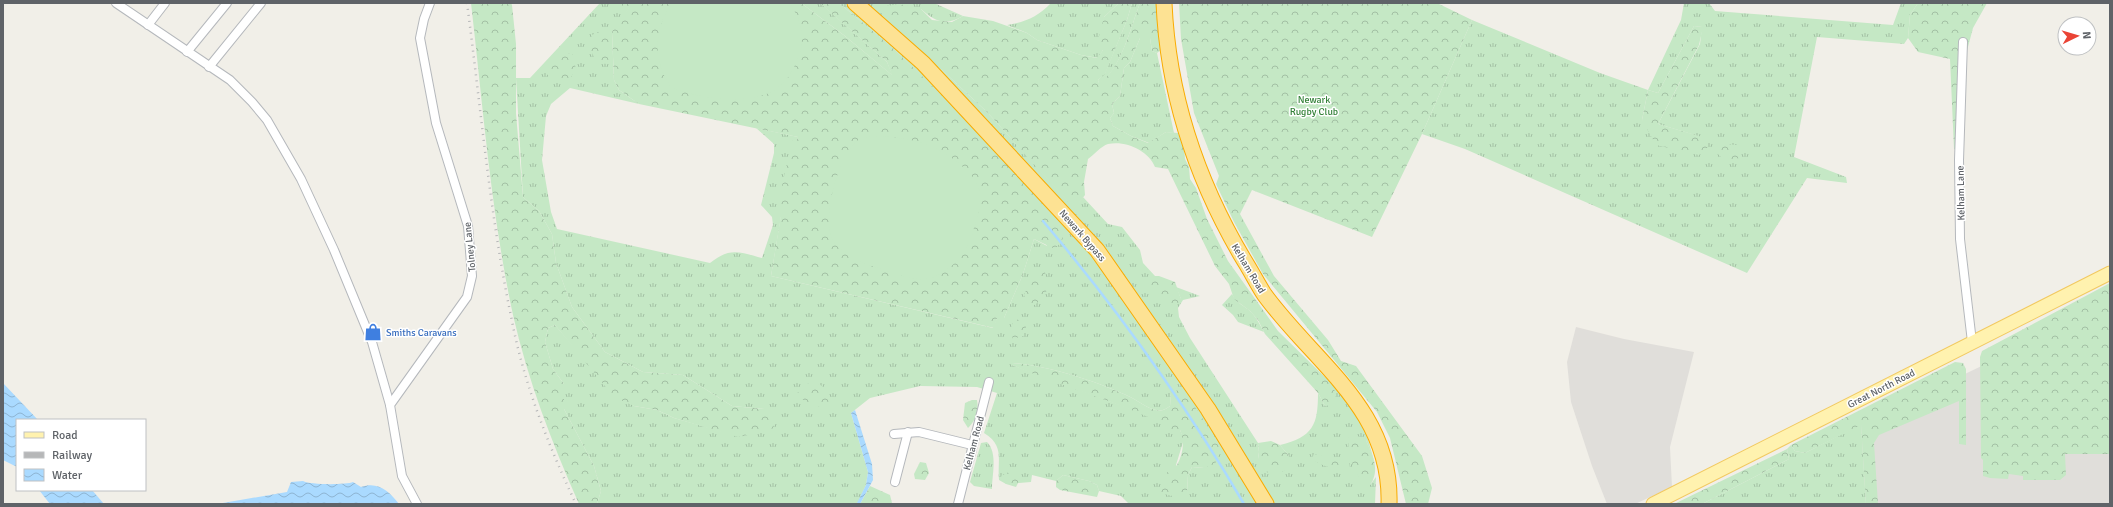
<svg xmlns="http://www.w3.org/2000/svg" width="2113" height="507" font-family="Signika,sans-serif">
<style>
.industrial{fill:#e0deda}
.grass{fill:url(#grass-tufts);fill-rule:evenodd}
.forest{fill:url(#forest-crowns)}
.garden{fill:#c5e8c5}
.water{fill:url(#water-waves)}
.lines{fill:none;stroke-linecap:round;stroke-linejoin:round}
.stream{stroke:#aadaff;stroke-width:2.5}
.street-casing{stroke:#b5b8bc;stroke-width:10}
.primary-casing{stroke:#f2c960;stroke-width:15}
.highway-casing{stroke:#f9ab00;stroke-width:17}
.street{stroke:#fff;stroke-width:8}
.primary{stroke:#fff2af;stroke-width:13}
.highway{stroke:#fde293;stroke-width:15}
.rail{stroke:#b6b7b8;stroke-width:2.5;stroke-dasharray:1 5;stroke-linecap:butt}
.labels{text-anchor:middle;stroke-width:3;stroke-linejoin:round;paint-order:stroke}
.park-label{font-size:10px;fill:#348238;stroke:#fff}
.street-label{font-size:10px;fill:#5f6368;stroke:#fff}
.shop-label{font-size:10px;fill:#366cbe;stroke:#fff;text-anchor:start}
</style>
<defs>
<pattern id="grass-tufts" width="24" height="20" patternUnits="userSpaceOnUse"><rect width="24" height="20" fill="#c5e8c5"/><path d="M3 7l-1-3M5 7V3M7 7l1-3M15 17l-1-3M17 17v-4M19 17l1-3" fill="none" stroke="#a3c0a4"/></pattern>
<pattern id="forest-crowns" width="20" height="18" patternUnits="userSpaceOnUse"><rect width="20" height="18" fill="#c5e8c5"/><path d="M2 6a3 3 0 1 1 6 0M12 15a3 3 0 1 1 6 0" fill="none" stroke="#a3c0a4"/></pattern>
<pattern id="water-waves" width="16" height="10" patternUnits="userSpaceOnUse"><rect width="16" height="10" fill="#aadaff"/><path d="M0 5q4-4 8 0t8 0" fill="none" stroke="#8eb4d2"/></pattern>
</defs>
<rect width="100%" height="100%" fill="#f1efe8"/>
<g class="industrial">
<polygon points="2110,304 2110,504 1866,504 1861,424"/>
<polygon points="1576,327 1624,339 1694,352 1670,447 1672,487 1635,504 1607,504 1592,466 1571,402 1567,362"/>
</g>
<g class="grass">
<path d="M600,3H633L612,32L614,80L619,90L639,104L570,88L551,104L546,116L542,160L551,212L557,229L710,263C730,247 739,252 762,258L773,225L772,217L761,205L774,153V144L756,128L798,137L786,187L771,276L993,328L997,318H1004L1023,274L1034,239L1047,246L1011,169L958,112L891,46L839,3H934L963,16C946,26 935,22 921,9L932,65L942,70L987,112L1070,203H1078L1083,197L1108,224L1122,227L1140,250L1143,263L1155,276H1151L1181,299L1176,287L1200,296L1183,300L1178,308L1179,317L1190,338L1258,443L1259,452L1258,459L1289,456L1280,445C1313,437 1318,425 1318,393L1325,406L1332,384L1354,409L1367,436L1375,464L1366,440L1370,485L1376,477L1375,504H1129L1121,496L1099,491L1097,485L1089,481L1063,475L1056,481L1032,475L1031,482L1006,484L999,480C997,459 1005,446 984,433L997,393L977,387L920,386L870,398L851,413L868,472L866,485L857,504H597L601,491L594,466L564,409V384L553,369L545,342L548,328L555,325L580,354L634,406L657,410L674,418L738,436L764,409L732,406L683,375L643,372L605,352L572,307L556,263L552,234L539,211L523,197L516,78H530ZM1012,363C1049,366 1092,380 1126,395C1136,399 1146,408 1156,410C1161,412 1166,409 1170,406L1171,393L1204,468L1192,467L1188,475L1187,493L1176,465L1184,439L1180,430L1131,409L1012,365Z"/>
<polygon points="801,3 820,3 825,7 887,62 893,76 845,36"/>
<path d="M1051,3H1119L1104,17L1103,50L1098,58L1081,55L1037,40L1027,33L1007,25C1025,22 1038,17 1051,3Z"/>
<path d="M1132,3H1140C1131,26 1121,70 1099,84L1098,80L1105,73L1127,20Z"/>
<path d="M1684,3H1709L1715,11L1893,25L1901,3H1918L1910,15L1908,38L1904,44L1817,37L1794,157L1846,177L1847,183L1807,178L1747,273L1465,149L1422,134L1472,20L1600,73L1648,90L1681,20ZM1694,26L1702,27L1700,44L1658,124L1705,138L1642,120L1648,90L1658,93Z"/>
<polygon points="1140,38 1150,38 1152,51 1157,53 1174,133 1166,132 1149,143 1131,136 1113,126 1110,118 1114,113 1112,104 1120,96 1124,68 1130,62"/>
<path d="M1232,294C1236,303 1245,306 1251,312C1257,318 1260,325 1264,332L1238,322L1233,315L1222,305Z"/>
<polygon points="1861,424 1866,504 1702,504 1789,459 1787,449 1791,445 1795,451 1805,453"/>
<path d="M987,442C998,453 992,475 992,489L974,486L970,482L981,443Z"/>
</g>
<g class="forest">
<path d="M471,3H511L512,5L516,44V113L523,197L539,211L552,234L556,263L572,307L605,352L643,372L683,375L732,406L764,409L776,420L772,430L738,437L674,418L657,410L634,406L614,397L555,325L548,328L545,342L553,369L564,384V409L594,466L601,491L597,504H579C552,443 528,381 513,315C491,213 483,107 471,3Z"/>
<polygon points="620,3 801,3 845,36 892,75 887,62 820,3 839,3 891,46 959,112 1066,226 1062,241 1055,249 1034,239 1023,274 1004,318 997,318 994,328 771,276 781,215 777,208 792,141 797,140 798,137 639,104 619,90 614,80 612,32 617,22 629,8 624,8"/>
<path d="M1119,3H1132L1127,20L1105,74L1098,80L1099,83C1121,70 1131,26 1140,3H1157L1161,50L1157,53L1152,51L1150,38H1140L1130,62L1124,68L1120,96L1112,104L1114,113L1110,118L1113,126L1131,136L1148,143L1166,132L1178,133L1184,147L1185,159L1189,167L1190,179L1196,188L1207,219L1228,261L1278,331L1332,384L1336,394L1333,405L1325,406L1318,393L1265,334L1258,320L1250,311L1234,299L1229,284L1215,266L1168,169L1155,167C1149,151 1126,140 1108,144C1101,146 1094,155 1088,159L1084,182L1085,195L1078,204H1070L987,112L942,70L932,65L894,30L882,16L886,6L899,4L921,9L932,20L952,22L963,16L993,21L1027,33L1037,40L1081,55L1097,58L1103,50L1098,40L1104,17Z"/>
<polygon points="1179,3 1437,3 1472,20 1422,134 1372,237 1252,190 1240,214 1274,276 1328,340 1341,361 1356,366 1422,456 1432,488 1428,504 1406,504 1390,438 1377,412 1263,274 1234,222 1216,184 1219,176 1194,113 1181,39"/>
<polygon points="1918,3 1987,3 1973,28 1964,62 1963,152 1954,149 1950,59 1918,52 1908,38 1910,15"/>
<polygon points="1694,26 1703,27 1699,45 1658,124 1705,138 1708,147 1699,155 1656,145 1642,120 1648,90 1658,93"/>
<polygon points="602,30 608,31 611,44 608,64 597,63 590,49 592,35"/>
<polygon points="572,53 576,69 567,84 551,80 543,68 558,54"/>
<polygon points="1723,144 1736,145 1741,153 1741,158 1724,160 1718,154"/>
<path d="M1039,271L1045,272C1049,290 1048,297 1031,307L1024,295L1033,274Z"/>
<path d="M1151,276H1159L1175,282L1181,299L1176,306C1156,303 1152,296 1146,279Z"/>
<polygon points="2110,283 2110,454 2065,454 2066,475 2060,480 2023,480 2023,476 2009,474 2008,479 1990,478 1983,476 1983,460 1981,458 1980,357 1982,351"/>
<polygon points="1019,319 1027,324 1023,336 1013,339 1010,331 1013,322"/>
<polygon points="1955,362 1963,363 1966,369 1966,445 1959,444 1959,401 1879,435 1874,443 1878,504 1866,504 1861,425 1805,453 1795,451 1791,445"/>
<path d="M1012,363C1049,366 1092,380 1126,395C1136,399 1146,408 1156,410C1161,412 1166,409 1170,406L1171,393L1183,388L1220,446V453L1215,464L1204,468L1192,467L1188,475L1187,493L1176,497L1161,493V476C1166,473 1174,469 1177,465C1183,455 1185,441 1180,430H1169L1166,425C1116,401 1063,387 1012,365Z"/>
<path d="M815,382C827,388 832,394 827,408L813,406L796,395L803,385Z"/>
<path d="M972,400H977C979,411 976,420 968,428L963,420L965,403Z"/>
<path d="M1355,435L1366,440C1372,456 1381,469 1370,485L1363,486C1355,471 1346,454 1349,437Z"/>
<polygon points="1271,441 1280,445 1289,456 1286,469 1278,475 1268,473 1258,459 1259,452 1258,443"/>
<polygon points="1787,449 1789,459 1702,504 1674,504"/>
<path d="M1314,454L1349,463L1350,468C1340,472 1319,466 1312,458Z"/>
<polygon points="920,462 926,463 929,473 925,480 915,479 914,474"/>
<polygon points="1013,470 1020,471 1021,477 1016,487 1006,484 1001,476"/>
<polygon points="1063,475 1089,481 1097,485 1099,491 1097,497 1060,490 1056,487 1056,481"/>
<polygon points="870,486 890,495 892,503 860,504"/>
</g>
<g class="garden">
<path d="M672,3H789C800,17 805,35 800,52C796,64 790,78 780,86C754,108 699,99 671,87C652,62 654,28 672,3Z"/>
<path d="M886,136C901,139 920,140 933,147C950,155 976,173 980,192C982,203 978,217 974,228C968,250 958,265 936,276C921,283 905,277 890,272C871,266 850,259 836,245C818,226 838,156 857,141C864,135 878,137 886,136Z"/>
</g>
<g class="water">
<polygon points="3,383 38,420 17,420 17,467 3,460"/>
<polygon points="855,410 872,464 873,480 860,504 857,503 866,485 868,472 851,413"/>
<path d="M303,481C310,485 346,485 353,482L361,487C378,481 389,491 399,504H217L287,492L291,482Z"/>
<polygon points="39,490 92,490 104,504 50,504"/>
</g>
<g class="lines">
<path class="stream" d="M1043,221C1118,310 1185,403 1244,504"/>
<g class="street-casing">
<g id="street">
<polyline points="116,3 230,80 252,102 267,120 301,179 334,250 372,342 390,405"/>
<polyline points="148,25 165,3"/>
<polyline points="1963,42 1959,160 1960,239 1972,342"/>
<polyline points="187,52 227,3"/>
<polyline points="209,67 261,3"/>
<polyline points="894,434 919,432 972,445"/>
<polyline points="895,482 908,432"/>
<polyline points="417,504 402,476 390,405 467,297 472,276 468,226 436,123 420,38 424,19 430,3"/>
<polyline points="958,504 989,382"/>
</g>
</g>
<g class="primary-casing">
<polyline id="primary" points="1653,504 2110,273"/>
</g>
<g class="highway-casing">
<g id="highway">
<polyline points="855,3 923,63 1097,250 1208,409 1266,504"/>
<path d="M1164,3C1168,95 1197,181 1244,260C1251,271 1257,283 1264,294C1314,363 1392,409 1389,504"/>
</g>
</g>
<use href="#street" class="street"/>
<use href="#primary" class="primary"/>
<use href="#highway" class="highway"/>
<path class="rail" d="M467,3C481,109 490,217 512,321C524,384 549,447 576,504"/>
</g>
<defs>
<g id="shop-bare" transform="scale(1.38)"><path d="M-5-2.5h2.3a2.7 3.5 0 0 1 5.4 0H5L5.5 6h-11ZM-1.5-2.5h3a1.5 2.3 0 0 0-3 0Z" fill="#3f7fe0" stroke="#fff" stroke-width="2.5" paint-order="stroke"/></g>
</defs>
<g fill-rule="evenodd">
<use href="#shop-bare" x="373" y="332"/>
</g>
<g class="labels">
<g class="park-label">
<text x="1314" y="103">Newark<tspan x="1314" dy="12">Rugby Club</tspan></text>
</g>
<g class="street-label">
<text transform="translate(1960 193) rotate(-91)" y="4">Kelham Lane</text>
<text transform="translate(1083 235) rotate(49)" y="4">Newark Bypass</text>
<text transform="translate(469 247) rotate(-96)" y="4">Tolney Lane</text>
<text transform="translate(1249 268) rotate(59)" y="4">Kelham Road</text>
<text transform="translate(1881 388) rotate(-27)" y="4">Great North Road</text>
<text transform="translate(973 443) rotate(-75)" y="4">Kelham Road</text>
</g>
<g class="shop-label">
<text x="386" y="336">Smiths Caravans</text>
</g>
</g>
<rect width="2113" height="507" fill="none" stroke="#5f6368" stroke-width="8"/>
<rect x="16" y="419" width="130" height="72" fill="#ffffff" stroke="#bfc1c3"/>
<rect x="24" y="432" width="20" height="6" fill="#fff2af" stroke="#bfc1c3"/>
<text x="52" y="439" font-size="12" fill="#5f6368">Road</text>
<rect x="24" y="452" width="20" height="6" fill="#b6b7b8" stroke="#bfc1c3"/>
<text x="52" y="459" font-size="12" fill="#5f6368">Railway</text>
<rect x="24" y="469" width="20" height="12" fill="url(#water-waves)" stroke="#bfc1c3"/>
<text x="52" y="479" font-size="12" fill="#5f6368">Water</text>
<g transform="translate(2077 36) rotate(85)"><circle r="19" fill="#ffffff" stroke="#bfc1c3"/>
<path d="M0-3L7 15L0 10L-7 15Z" fill="#ea4335"/>
<text y="-6" font-size="11" font-weight="bold" text-anchor="middle" fill="#5f6368">N</text>
</g>
</svg>
